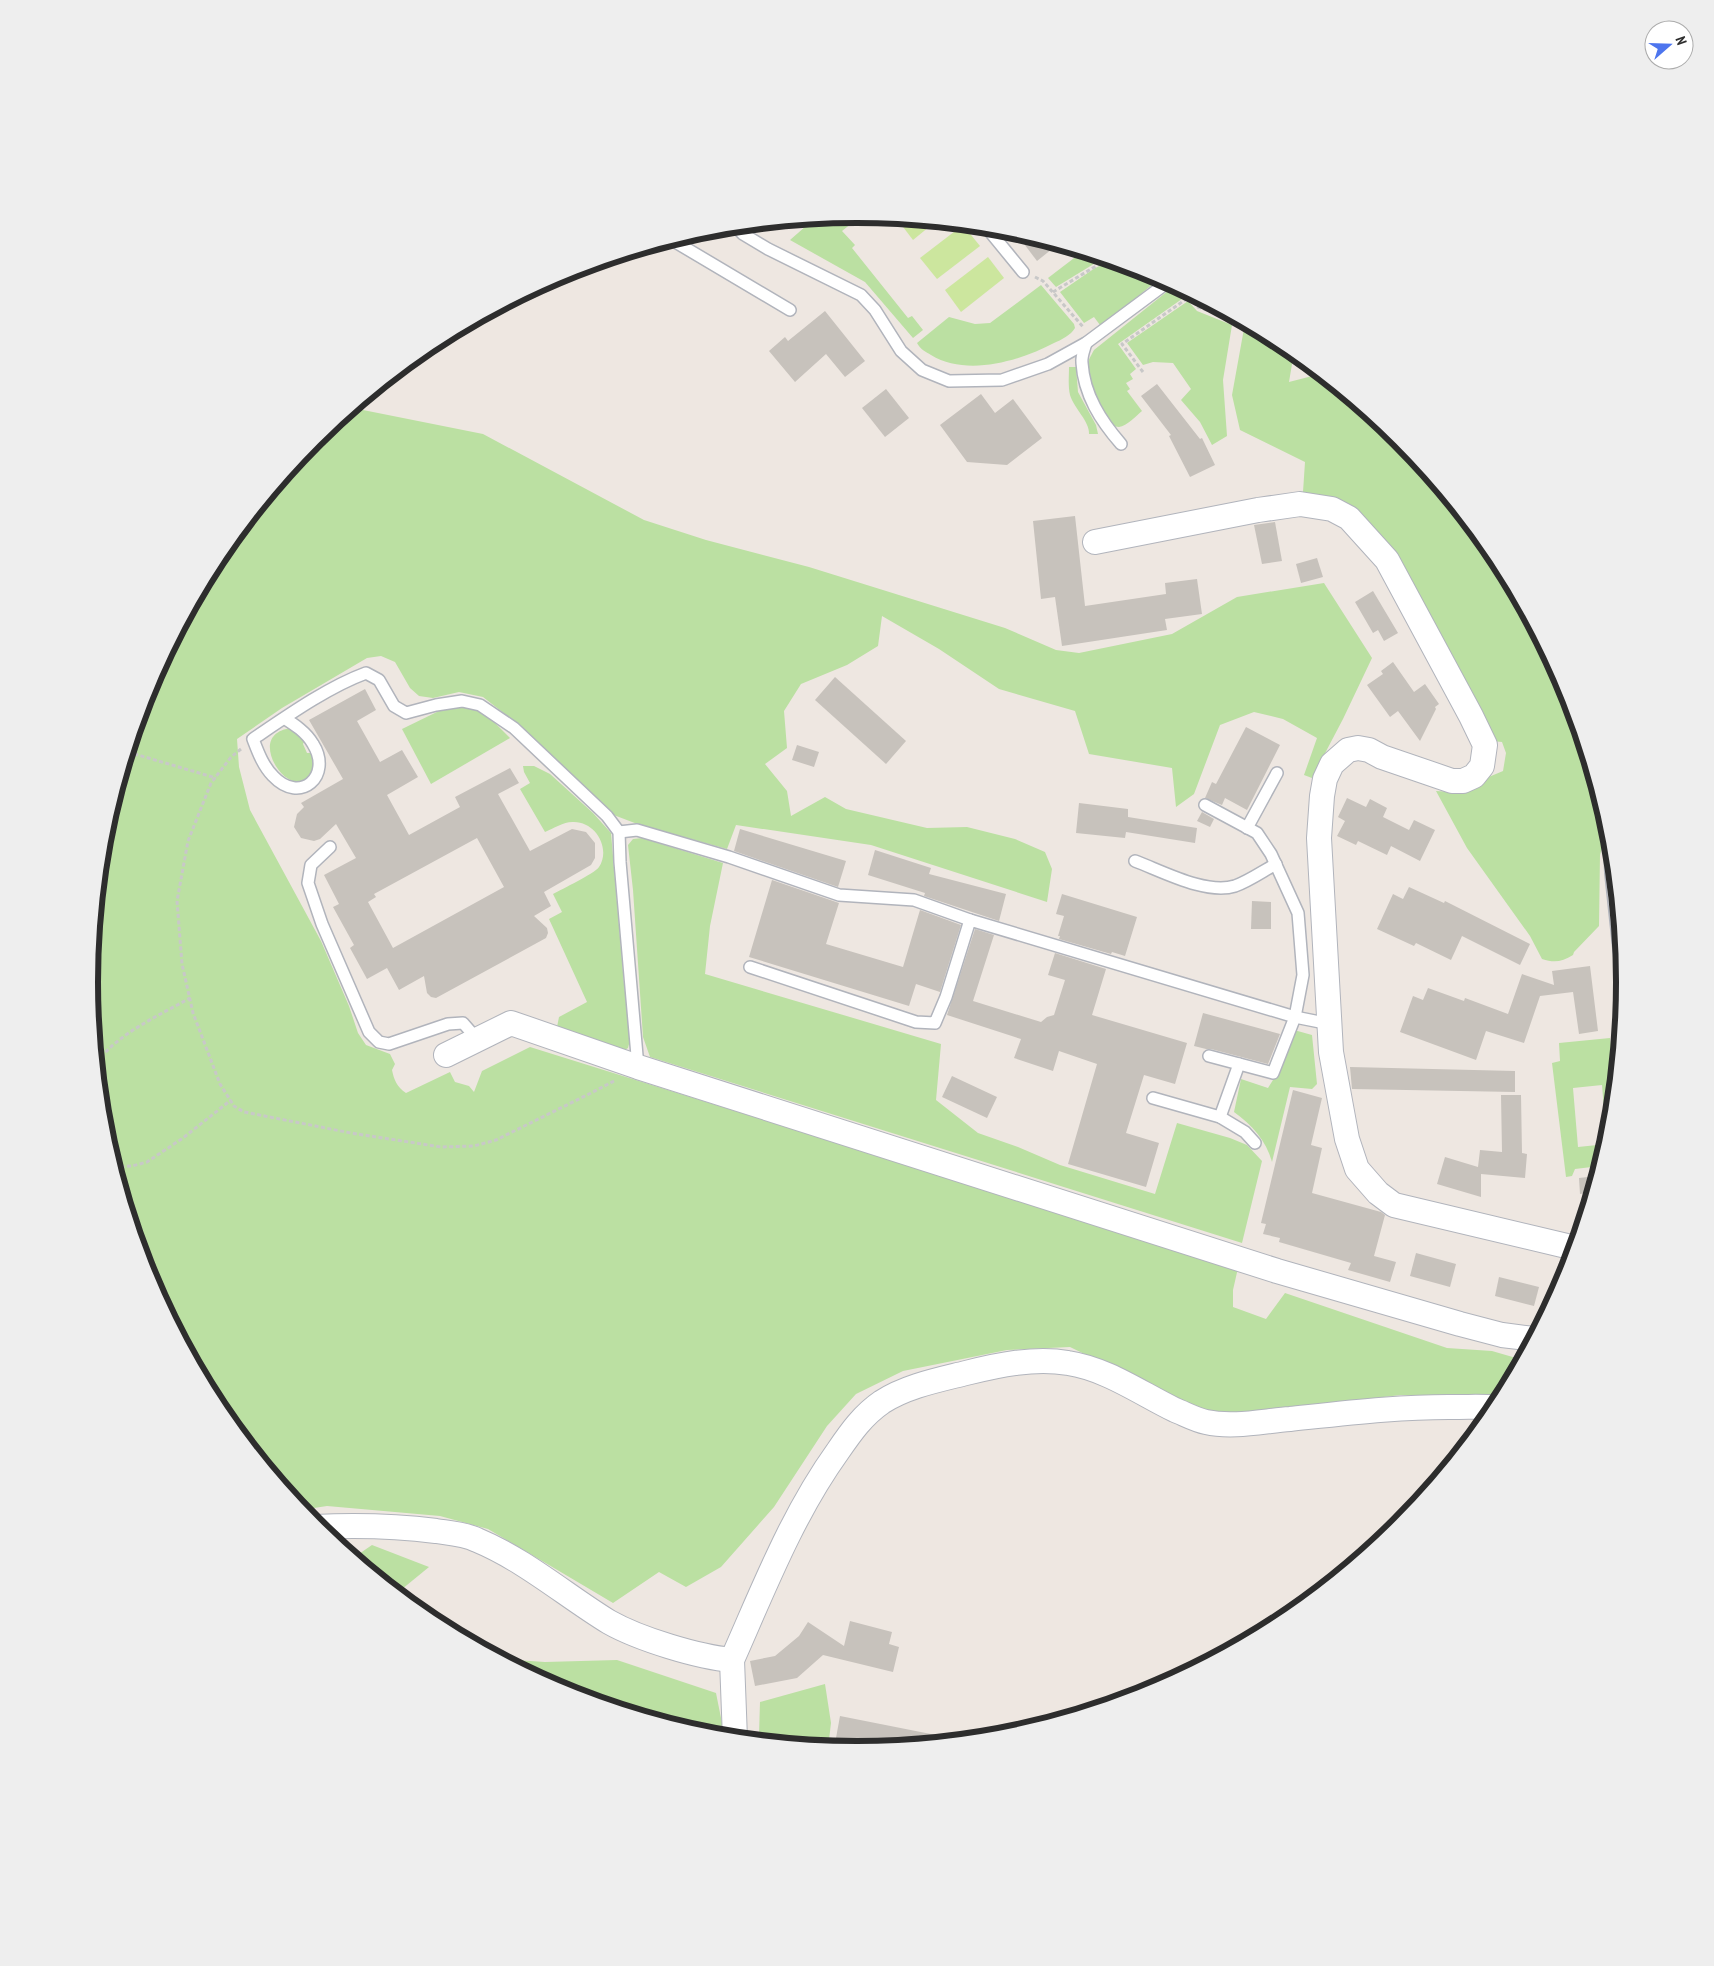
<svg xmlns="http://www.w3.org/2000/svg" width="1714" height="1966" font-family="'PT Sans Narrow',sans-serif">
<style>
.green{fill:#bbe0a2}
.pitch{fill:#cce69e}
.building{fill:#c7c2bc;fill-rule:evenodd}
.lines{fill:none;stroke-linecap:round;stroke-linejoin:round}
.service-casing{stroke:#b1b4bc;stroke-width:14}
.minor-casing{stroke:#b1b4bc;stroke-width:26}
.path{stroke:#c8c8c8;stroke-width:3;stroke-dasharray:4 2.5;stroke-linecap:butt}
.service{stroke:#fff;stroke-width:11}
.minor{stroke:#fff;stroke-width:24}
.rim{fill:none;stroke:#2d2d2d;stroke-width:6}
</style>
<rect width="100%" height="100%" fill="#eee7e1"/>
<g class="green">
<polygon points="857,215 862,215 842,231 855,245 852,248 908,318 912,316 923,330 913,338 865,282 790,240 814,219"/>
<polygon points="1082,252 1102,259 1056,287 1048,278"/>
<polygon points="1111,261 1151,273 1160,278 1106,323 1100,325 1094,317 1084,323 1060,292 1095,268"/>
<path d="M1041,285L1074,324L1075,328C1071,335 1061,340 1054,343C1020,361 967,377 931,355C926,352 920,349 917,343L949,317L975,324L990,323Z"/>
<path d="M1174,286L1189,294L1118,344L1136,369L1130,374L1133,379L1126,383L1130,389L1127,391L1142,411C1136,416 1127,426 1119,427C1102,427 1086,379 1088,364C1088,360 1092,354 1094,350Z"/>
<polygon points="1188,301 1197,311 1232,325 1223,380 1227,436 1212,445 1200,422 1181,400 1191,389 1173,363 1153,362 1143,365 1127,343"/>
<path d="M1245,323L1284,344L1294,352L1289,382L1320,374L1400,440L1496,556L1567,689L1608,825L1600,855L1599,926L1574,952L1573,955C1562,962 1554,963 1542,959L1530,936L1467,848L1436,791L1453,792L1503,771L1506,753L1502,742L1492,741L1406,575L1328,498L1303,492L1305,462L1240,430L1232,395Z"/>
<path d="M1069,367H1076L1078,392L1096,425L1098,434H1089C1090,422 1074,408 1070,395C1068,386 1069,376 1069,367Z"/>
<path d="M353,408L483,434L644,520L706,540L809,567L1005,628L1056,650L1079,653L1172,634L1237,597L1324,583L1372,658L1343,719L1312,778L1304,775L1317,738L1283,719L1254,712L1220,725L1194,794L1176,807L1172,768L1089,754L1075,711L999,689L939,649L882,616L878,646L847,665L801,684L784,711L787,748L765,764L787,791L791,816L825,797L846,809L927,828L967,827L1015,839L1045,852L1052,869L1047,902L871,845L736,825L727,849L640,825L611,814L514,721L483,697L459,692L433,698L419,696L410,688L395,662L381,656L367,658L282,708L237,739L239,767L250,810L321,941L349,1006L358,1033L366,1045L390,1054L395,1064L392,1070C394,1080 397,1087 406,1093L450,1072L455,1082L469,1086L474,1092L482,1071L530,1047L1238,1268L1233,1290V1307L1266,1319L1285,1293L1447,1348L1492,1351L1523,1360L1502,1398L1401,1395L1357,1400L1258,1415L1208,1414L1070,1347L1007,1350L903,1371L856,1394L827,1426L774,1507L721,1567L686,1587L659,1572L613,1603L488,1529L440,1516L327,1506L301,1510L218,1410L147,1277L103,1133L89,983L104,833L147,689L218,556L314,440Z"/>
<polygon points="458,706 475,708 490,718 510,738 431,784 402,729 443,709"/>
<path d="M292,728L306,738L303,744L307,753H314C314,758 315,764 314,769C313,772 310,776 307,778C288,799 243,733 292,728Z"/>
<path d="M523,766H534L550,774L593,813L611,833L624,984L631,1036L628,1048L623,1051L557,1027L559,1017L587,1002L549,919L562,912L553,894C562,889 594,874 599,867C611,849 596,822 574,822C565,821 554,828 545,832L520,789L530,783L524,772Z"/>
<polygon points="642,838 723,863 710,926 705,974 941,1044 936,1100 978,1133 1018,1147 1060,1165 1155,1194 1177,1123 1230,1138 1247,1145 1262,1161 1242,1243 650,1057 643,1037 633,890 628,845 633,839"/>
<path d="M1294,1030L1312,1035L1317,1084L1312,1089L1290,1087L1272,1162C1266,1140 1252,1125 1234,1112L1241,1079L1268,1088L1283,1064Z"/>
<polygon points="1610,1038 1615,1085 1613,1109 1604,1110 1602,1085 1573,1088 1578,1147 1607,1144 1600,1166 1575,1169 1572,1176 1566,1177 1552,1063 1560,1061 1559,1043"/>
<polygon points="1612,1117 1608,1143 1605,1118"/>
<polygon points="372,1545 429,1567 396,1594 353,1558"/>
<polygon points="500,1659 545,1662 617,1660 716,1693 725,1738 707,1736 563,1693"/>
<polygon points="825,1684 831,1723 828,1748 762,1742 759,1736 760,1702"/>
</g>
<g class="pitch">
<polygon points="897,219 935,222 913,240"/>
<polygon points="963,225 980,246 937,279 920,258"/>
<polygon points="988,257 1004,278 961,312 945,290"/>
</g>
<g class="building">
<polygon points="1015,232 1057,245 1037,261"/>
<polygon points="825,311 865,361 845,377 826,354 795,382 769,351 785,337 788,341"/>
<polygon points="1157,384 1200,439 1202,438 1215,465 1190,477 1169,436 1171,435 1141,396"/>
<polygon points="886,389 909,418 885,437 862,408"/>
<polygon points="981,394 995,413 1013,399 1042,438 1007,465 967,462 940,425"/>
<polygon points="1075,516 1085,606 1166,594 1165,583 1197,579 1202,614 1165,619 1167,630 1062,646 1055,597 1041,599 1033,521"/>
<polygon points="1275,522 1282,561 1262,564 1254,525"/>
<polygon points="1317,558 1323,577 1301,583 1296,564"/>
<polygon points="1373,591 1398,633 1384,641 1378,630 1373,633 1355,602"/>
<polygon points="1393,662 1414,692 1425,684 1439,704 1435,707 1436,709 1420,741 1398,711 1390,717 1367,685 1383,674 1381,671"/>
<polygon points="835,677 906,741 886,764 815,700"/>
<path d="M365,689L376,710L357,721L380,762L402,750L418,777L387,795L409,835L460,807L455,797L510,768L519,783L498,794L530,851L572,829L586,832L595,843V858L591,865L544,892L551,906L534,916L547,928L548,933L546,938L436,998L431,997L427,993L424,976L399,990L387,968L367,979L350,948L354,945L333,907L339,904L324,875L356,858L336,824L320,839L314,841L301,838L294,827L297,814L304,807L301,803L343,779L309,720ZM477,838L504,887L393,948L368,902L376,897L374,894Z"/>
<polygon points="1246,727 1280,745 1247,810 1225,798 1222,805 1205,798 1212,782 1216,784"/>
<polygon points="797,745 819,752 814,767 792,760"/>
<polygon points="1347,798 1366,807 1370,799 1387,808 1383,817 1409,830 1414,820 1435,830 1420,861 1391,846 1387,855 1358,841 1356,845 1337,836 1345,821 1338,817"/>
<polygon points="1079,803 1128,809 1128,817 1197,828 1195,843 1126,832 1125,838 1076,833"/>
<polygon points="1202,812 1214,819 1210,827 1197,821"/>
<polygon points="740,829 846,861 838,887 734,851"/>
<polygon points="875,850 931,868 929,874 1006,894 999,921 924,896 925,893 868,875"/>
<polygon points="772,880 839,903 826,944 903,967 920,910 961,925 940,992 916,984 909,1006 749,957"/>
<polygon points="1409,887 1444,903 1445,901 1530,944 1520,965 1462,936 1451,960 1416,943 1414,946 1377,929 1393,894 1403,899"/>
<polygon points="1062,894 1137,917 1125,956 1112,952 1111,954 1059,939 1060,936 1058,936 1064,916 1056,914"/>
<polygon points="1252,901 1271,902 1271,929 1251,929"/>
<polygon points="975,929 994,935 973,1001 1041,1022 1047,1017 1054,1015 1065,980 1048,975 1055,953 1106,969 1092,1015 1187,1043 1175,1084 1144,1075 1126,1133 1159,1143 1146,1187 1068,1164 1097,1064 1059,1051 1053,1071 1014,1058 1021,1039 947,1015"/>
<polygon points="1590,966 1598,1031 1579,1034 1573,992 1540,996 1524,1043 1486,1031 1476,1060 1400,1032 1413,996 1423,1000 1428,988 1464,1001 1465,998 1508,1014 1522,974 1554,985 1552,971"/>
<polygon points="1203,1013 1280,1034 1268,1064 1211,1049 1206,1049 1194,1046"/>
<polygon points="1350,1067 1515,1071 1515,1092 1352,1089"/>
<polygon points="952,1076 997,1097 987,1118 942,1097"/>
<polygon points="1293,1090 1322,1098 1311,1145 1322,1148 1312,1193 1381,1212 1385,1215 1374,1256 1396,1262 1390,1282 1348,1270 1351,1263 1279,1242 1280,1238 1263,1234 1266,1224 1261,1223"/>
<polygon points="1501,1095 1521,1095 1522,1153 1527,1154 1525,1178 1481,1174 1481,1197 1437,1184 1445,1157 1478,1167 1480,1150 1502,1152"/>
<polygon points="1597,1176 1592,1192 1580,1194 1579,1178"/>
<polygon points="1416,1253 1456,1264 1450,1287 1410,1276"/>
<polygon points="1499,1277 1539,1287 1534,1306 1495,1296"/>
<polygon points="850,1621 892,1632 889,1644 899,1647 893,1672 823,1655 797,1678 755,1686 750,1661 775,1656 799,1636 808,1622 844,1646"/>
<polygon points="840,1716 951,1738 951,1742 857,1751 834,1749"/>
</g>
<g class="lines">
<g class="service-casing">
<g id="service">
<polyline points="736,227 743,234 768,249 861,295 875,310 901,351 922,370 949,381 1002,380 1048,364 1086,343 1168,282"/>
<polyline points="987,228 1023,272"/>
<polyline points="672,240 790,310"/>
<path d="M1086,343C1084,350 1081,357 1082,363C1084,395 1101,421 1121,444"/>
<path d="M284,718C295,725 306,732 313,744C333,776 300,805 273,776C263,766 258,752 253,739C287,716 328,687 366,673L379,680L394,706L406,713L436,705L462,701L480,705L514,728L607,816L619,832L620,862L638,1067"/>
<polyline points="1205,805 1257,833 1271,854 1298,913 1303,975 1295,1017 1273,1073 1209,1056"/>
<polyline points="1247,828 1277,773"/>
<polyline points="619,832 637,830 729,857 839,895 914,900 970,920"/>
<polyline points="1612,845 1610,851 1611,873 1624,995"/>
<polyline points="330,847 311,865 308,883 322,924 369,1032 379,1042 389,1044 448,1024 463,1023 477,1039"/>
<path d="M1135,861C1162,871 1206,895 1235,886C1249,881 1263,871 1276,864"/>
<polyline points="750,967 916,1022 935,1023 946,997 970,920 1295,1017 1330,1024"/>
<polyline points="1153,1098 1220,1117 1245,1132 1255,1143"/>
<polyline points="1220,1117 1239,1064"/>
</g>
</g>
<g class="minor-casing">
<g id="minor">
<polyline points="1095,542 1258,510 1300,504 1332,509 1349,518 1387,560 1471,716 1485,745 1482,766 1474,776 1463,781 1452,781 1382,757 1369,750 1358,748 1348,750 1332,764 1325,779 1322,796 1319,838 1331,1052 1347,1139 1357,1169 1378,1193 1394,1205 1575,1248"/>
<polyline points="446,1055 511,1023 638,1067 1277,1271 1460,1324 1502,1335 1534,1339"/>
<path d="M315,1527C355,1525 396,1526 436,1531C449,1533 465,1534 477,1540C525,1560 565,1595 609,1622C639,1639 698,1657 732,1660C764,1588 792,1515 838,1451C851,1432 863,1415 882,1402C907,1386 938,1380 966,1373C998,1365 1035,1357 1068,1363C1107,1369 1140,1393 1175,1410C1185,1414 1196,1420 1206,1422C1233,1428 1263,1421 1290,1419C1346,1413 1403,1406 1459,1407C1472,1407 1484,1406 1497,1408"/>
<polyline points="732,1660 735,1739"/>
</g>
</g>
<g class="path">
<polyline points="1035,277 1043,281 1084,328"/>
<polyline points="1053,292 1106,260"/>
<polyline points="1189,297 1198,307 1235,320"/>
<polyline points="1143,372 1122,344 1192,295"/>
<polyline points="241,749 231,757 211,783 188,841 177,901 182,964 193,1013 220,1084 234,1106 244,1112 351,1133 441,1147 474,1146 496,1140 589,1094 614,1081"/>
<polyline points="128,752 216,778"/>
<path d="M97,1062C119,1033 158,1016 190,998"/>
<polyline points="114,1167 132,1166 147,1162 183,1138 231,1100"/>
</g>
<use href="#service" class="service"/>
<use href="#minor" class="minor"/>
</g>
<path d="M0 0H1714V1966H0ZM98 982a759 759 0 1 1 1518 0a759 759 0 1 1-1518 0Z" fill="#eee" fill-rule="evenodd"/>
<path class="rim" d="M98 982a759 759 0 1 1 1518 0a759 759 0 1 1-1518 0Z"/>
<g transform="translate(1669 45) rotate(70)"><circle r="24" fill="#ffffff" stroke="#ababab"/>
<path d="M0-4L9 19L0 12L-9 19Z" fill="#4d75ee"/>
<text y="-8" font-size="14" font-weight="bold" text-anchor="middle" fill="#2d2d2d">N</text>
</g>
</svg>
